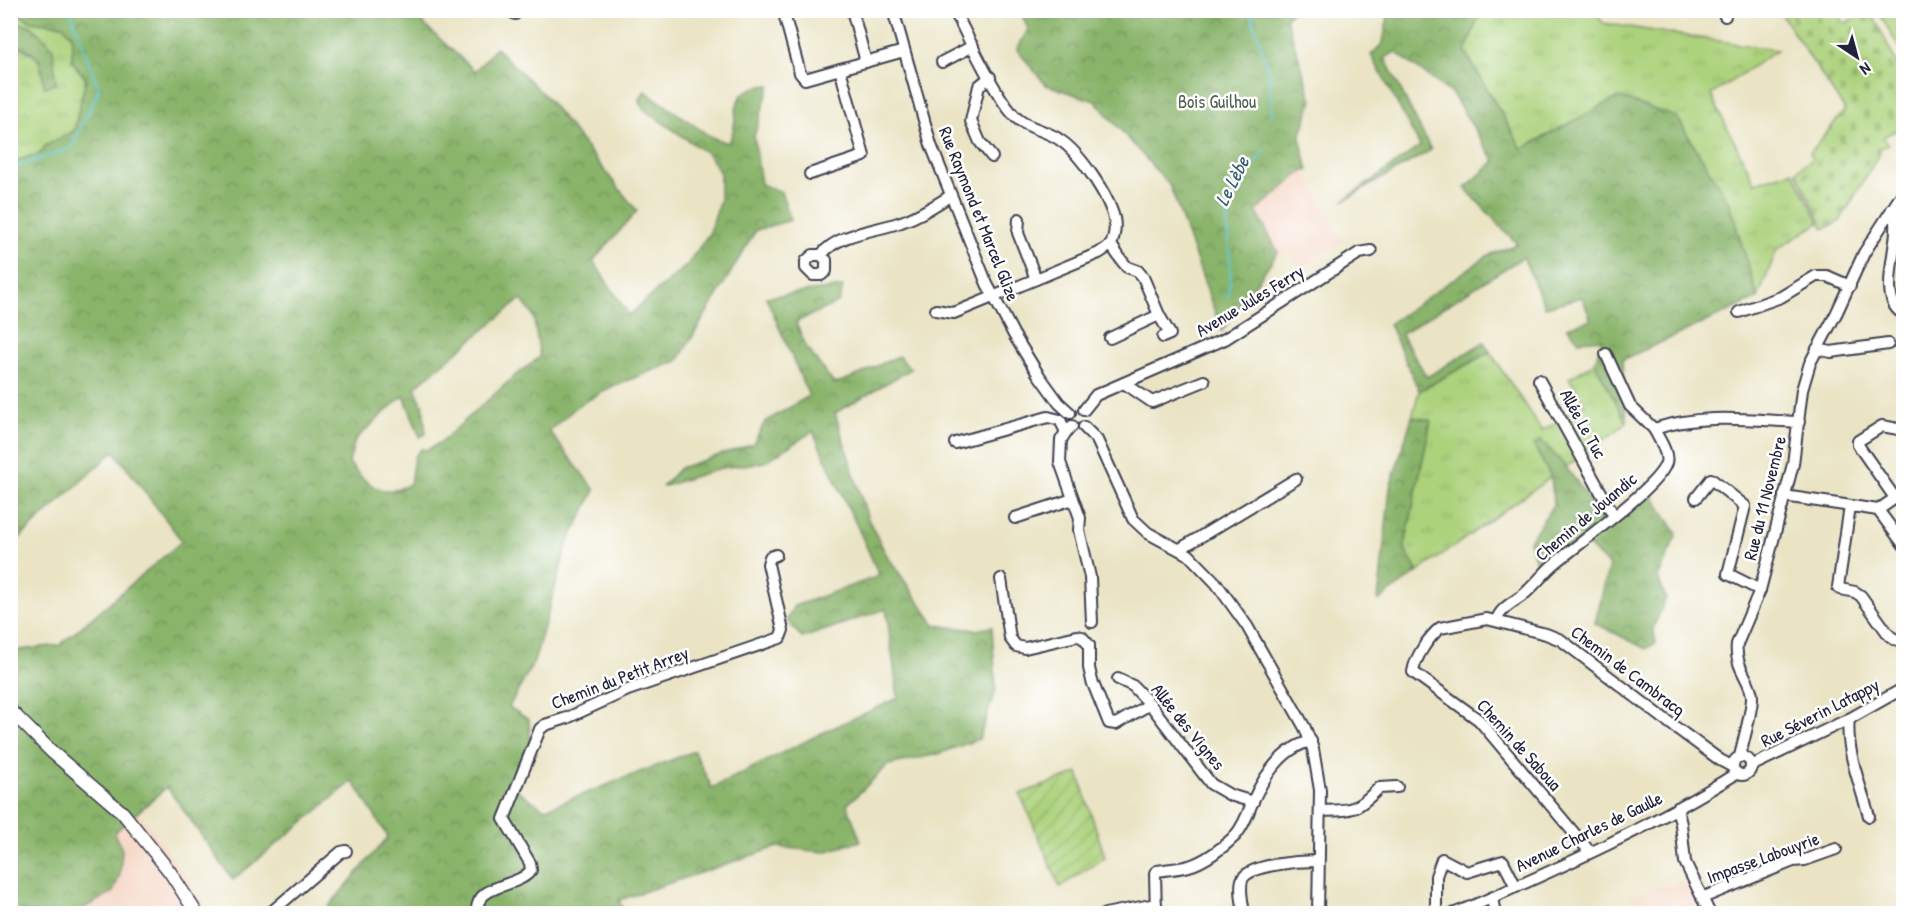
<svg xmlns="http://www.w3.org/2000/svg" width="1914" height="924" font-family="'Patrick Hand',sans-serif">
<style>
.built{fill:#f4d3c0}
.grass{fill:url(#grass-tufts);stroke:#677a5b;stroke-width:1.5}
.forest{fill:url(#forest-crowns);stroke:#566b53;stroke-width:1.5;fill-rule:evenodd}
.cemetery{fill:url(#cemetery-stones);stroke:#677a5b;stroke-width:1.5}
.garden{fill:url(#garden-furrows);stroke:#677a5b;stroke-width:1.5}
.pitch{fill:#acd27b;stroke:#677a5b;stroke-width:1.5}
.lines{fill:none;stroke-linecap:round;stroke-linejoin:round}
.stream{stroke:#5dc9d4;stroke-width:2}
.minor-casing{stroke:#403f50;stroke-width:14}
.major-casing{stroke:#403f50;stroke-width:15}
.minor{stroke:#fff;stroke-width:10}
.major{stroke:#fff;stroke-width:12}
.labels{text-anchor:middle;stroke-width:5;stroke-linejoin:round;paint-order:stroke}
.park-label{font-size:18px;fill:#526051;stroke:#fff}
.street-label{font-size:18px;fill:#22223b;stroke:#fff}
.water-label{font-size:20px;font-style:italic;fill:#375c71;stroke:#fff}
</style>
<defs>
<pattern id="grass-tufts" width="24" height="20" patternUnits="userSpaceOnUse" patternTransform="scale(1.5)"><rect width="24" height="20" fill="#acd27b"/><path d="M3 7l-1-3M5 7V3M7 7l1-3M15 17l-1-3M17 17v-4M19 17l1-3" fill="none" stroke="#94b46b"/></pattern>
<pattern id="forest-crowns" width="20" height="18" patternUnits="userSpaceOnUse" patternTransform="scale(1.5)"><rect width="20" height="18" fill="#89b46b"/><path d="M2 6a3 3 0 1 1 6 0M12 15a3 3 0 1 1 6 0" fill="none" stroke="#709259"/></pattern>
<pattern id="cemetery-stones" width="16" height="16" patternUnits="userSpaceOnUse" patternTransform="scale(1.5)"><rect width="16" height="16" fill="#acd27b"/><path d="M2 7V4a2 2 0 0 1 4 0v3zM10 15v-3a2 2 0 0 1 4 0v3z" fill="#94b46b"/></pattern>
<pattern id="garden-furrows" width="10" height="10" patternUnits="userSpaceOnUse" patternTransform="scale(1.5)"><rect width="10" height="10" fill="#acd27b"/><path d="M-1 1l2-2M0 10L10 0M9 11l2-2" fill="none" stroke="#94b46b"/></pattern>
</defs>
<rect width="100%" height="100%" fill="#fff"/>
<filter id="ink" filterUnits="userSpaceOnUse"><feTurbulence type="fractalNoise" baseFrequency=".0167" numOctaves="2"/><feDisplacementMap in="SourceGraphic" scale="12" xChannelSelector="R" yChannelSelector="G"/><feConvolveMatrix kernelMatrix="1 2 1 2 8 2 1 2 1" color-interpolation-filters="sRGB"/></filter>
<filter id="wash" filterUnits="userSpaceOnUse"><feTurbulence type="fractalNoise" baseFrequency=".008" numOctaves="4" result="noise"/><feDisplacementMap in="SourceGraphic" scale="24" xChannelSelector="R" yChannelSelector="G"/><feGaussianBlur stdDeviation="1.35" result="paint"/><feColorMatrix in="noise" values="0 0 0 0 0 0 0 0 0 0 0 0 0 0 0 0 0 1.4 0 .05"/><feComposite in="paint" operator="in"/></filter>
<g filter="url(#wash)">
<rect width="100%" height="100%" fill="#eae4c5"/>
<g class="built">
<polygon points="1304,170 1343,241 1299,268 1290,252 1280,256 1256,212"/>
<polygon points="138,812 187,877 209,913 75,914 113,892 113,833"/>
<polygon points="1684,880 1689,883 1694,895 1692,900 1701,913 1636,913 1630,896"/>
</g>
<g class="grass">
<polygon points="1481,10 1595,11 1603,23 1777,50 1711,95 1755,183 1793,171 1819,223 1777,249 1758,298 1729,203 1618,98 1522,149 1465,51"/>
<path d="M11,11L31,21L63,25L72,36V61L86,79L74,131L45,146L41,153L12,162L10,43C38,54 40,60 56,84L31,27L11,22Z"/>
<polygon points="1490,352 1542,431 1585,404 1569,378 1595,363 1627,423 1566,467 1541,441 1534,446 1551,477 1418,572 1404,549 1431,420 1412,417 1419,391"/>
</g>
<g class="forest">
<path d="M14,11H420L416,17L475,71L496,48L546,97L637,211L593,261L629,315L687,265L710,232L720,200V173L709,155L646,111L639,101L645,91L711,137L728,143C744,118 721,89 770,85L754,136L761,184L781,192L791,220L756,230L678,361L613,386L579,405L549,431L595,490L567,545L534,662L509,707L529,720L531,746L514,788L545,809L694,751L712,788L820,734L898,698L886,609L802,638L787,620L794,606L879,576C859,526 834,481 813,431L765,462L721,468L662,487L680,468L753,444L765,422L809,396L766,297L843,287L839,302L796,322L805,345L834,384L861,374L898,356L911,369L835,413L868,519L886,554L935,625L976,630L992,627L996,689L979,739L938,754L888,765L847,805L861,841L824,852L777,847L619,900L624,913H323L388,837L353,781L233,880L167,787L114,833L122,850L120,874L113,892L75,913H11V651L60,645L182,541L114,451L11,546V162L41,153L45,146L74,131L86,79L72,61V36L63,25L31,21ZM521,299L533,315L540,357L517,374L441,442L427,450L421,449L414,457L410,484C383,499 366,485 349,463L355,440L396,402L404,396L420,437L426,434L423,406L415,387Z"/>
<polygon points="1020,11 1293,11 1286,18 1312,100 1300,137 1308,171 1304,170 1256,211 1278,252 1222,332 1170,186 1095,101 1046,85 1017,50 1028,29"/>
<polygon points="1389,11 1481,11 1465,52 1522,149 1618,97 1677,117 1729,203 1758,298 1622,360 1627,423 1595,363 1602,339 1579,341 1567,327 1591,320 1582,297 1545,307 1523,257 1401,334 1427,377 1484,342 1490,352 1419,391 1389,324 1487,256 1517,244 1465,188 1495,161 1452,94 1395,52 1385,58 1431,150 1343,201 1420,146 1371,55 1383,43"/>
<path d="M10,22L31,26L53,47L56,84L44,87C41,57 39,54 11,43Z"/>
<polygon points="1412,417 1431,420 1404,549 1418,572 1378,601 1390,488"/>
<polygon points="1541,440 1566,467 1602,517 1624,516 1650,491 1677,534 1658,578 1666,599 1653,628 1656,643 1646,649 1595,623 1609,566 1587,544 1563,548 1539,570 1529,541 1554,504 1551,477 1534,446"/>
</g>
<polygon class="cemetery" points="1779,11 1836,11 1845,23 1871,11 1903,76 1903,127 1883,137 1888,145 1879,149 1880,153 1840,221 1824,229 1796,171 1812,159 1810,153 1845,110"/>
<polygon class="garden" points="1078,773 1105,857 1060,887 1020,794"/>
<polygon class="pitch" points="1891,11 1900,11 1903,17 1903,55 1881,16"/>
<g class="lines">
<g class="stream">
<polyline points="1250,10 1270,78 1272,116"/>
<polyline points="10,169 71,148 99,90 70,10"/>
<path d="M1227,297C1235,269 1227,251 1227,224C1227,196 1250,172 1264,150"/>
</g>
</g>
</g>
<g filter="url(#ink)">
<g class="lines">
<g class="minor-casing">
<g id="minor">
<polyline points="783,10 800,73 805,79 904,51"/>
<polyline points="852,10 866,62"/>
<polyline points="893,10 931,145 987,284 1014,335 1038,374 1059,403 1070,413"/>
<polyline points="1722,10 1725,16"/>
<polyline points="515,14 518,10"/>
<polyline points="942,62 973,46"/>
<polyline points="990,77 979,86 971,121 980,142 992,157"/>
<polyline points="810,174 864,156 840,69"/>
<path d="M1892,209C1894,213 1896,218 1896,222C1899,246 1876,301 1904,314"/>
<polyline points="1019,219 1018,233 1036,279"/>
<path d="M821,255L826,260V271L821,275H813L806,268V261L813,255H821C840,232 874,232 901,222C919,216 934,206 950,196"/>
<path d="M936,310L954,313L1099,253L1111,245C1114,237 1116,227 1114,218C1108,195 1080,153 1060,140C1048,131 1031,129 1019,120C998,104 968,36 954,10"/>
<polyline points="1739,312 1781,297 1816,276 1827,276 1850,286"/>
<polyline points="1159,315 1170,334 1163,337"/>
<polyline points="1110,338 1159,315 1143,277 1138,271 1127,267 1122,261 1111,245"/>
<polyline points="1817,349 1831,352 1888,344"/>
<polyline points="1606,354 1630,406 1654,429"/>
<polyline points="1539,380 1614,516"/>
<polyline points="1124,383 1152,402 1204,381"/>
<polyline points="1084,410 1096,395 1225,339 1359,253 1371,251"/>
<polyline points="1072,426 1066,432 1061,440 1060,462 1080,518 1079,530 1090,577 1092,622"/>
<polyline points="1084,427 1097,440 1133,519 1148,533 1189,555 1216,583 1247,626 1305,728 1313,749 1320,790 1318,914"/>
<polyline points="955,443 1048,417 1060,420 1066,432"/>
<polyline points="1784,496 1878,510 1904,492"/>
<polyline points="1696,498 1711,479 1745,506 1728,574 1760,590"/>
<polyline points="1895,498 1858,445 1858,441 1882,426 1904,430"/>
<polyline points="1850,506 1838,587 1840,589 1855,592 1861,596 1889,635 1894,639 1904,641"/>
<polyline points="1878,510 1904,545"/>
<polyline points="1015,518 1073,499"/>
<polyline points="1180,549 1296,479"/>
<polyline points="1001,579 1010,638 1016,646 1025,648 1077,636 1082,637 1089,645 1089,668 1092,681 1109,723 1116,724 1150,704"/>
<path d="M1497,620C1500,608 1514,602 1523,595C1534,586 1542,575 1553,565C1575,546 1659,487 1666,463C1669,453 1659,439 1654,429C1701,413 1751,420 1799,422"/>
<polyline points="1118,679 1133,686 1150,704 1211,784 1230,795 1253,802"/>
<path d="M1849,719C1845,747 1861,788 1869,816"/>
<circle cx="1742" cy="766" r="9"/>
<path d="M1740,757C1743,740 1752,713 1752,697C1752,681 1734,668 1737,644L1760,590L1793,464L1802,390L1810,363L1837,312L1864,253L1904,191"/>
<polyline points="1751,766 1849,719 1904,688"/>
<polyline points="1677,808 1681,824 1685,862 1710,914"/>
<path d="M1320,811C1352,810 1355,812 1379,788L1397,787"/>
<path d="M1590,852L1479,720L1413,672C1415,657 1429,637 1440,628L1487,619L1546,634L1561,640L1671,724L1720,760L1733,767"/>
<polyline points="1492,898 1495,914"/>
<polyline points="1702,898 1793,861 1805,860 1836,849"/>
<polyline points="269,914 341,852 346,851"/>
<path d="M477,914C474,882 518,889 531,870L530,863L504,819L540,729L545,725L567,718L628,690L780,638L783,630L768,564L770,557L776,555"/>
<polyline points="1105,914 1156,904"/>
<path d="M1156,914L1155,873L1157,871C1167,869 1179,869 1189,866C1204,862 1224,847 1235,836C1243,827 1248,814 1252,803C1263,778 1282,748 1311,741"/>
<path d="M1244,914C1243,904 1239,890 1242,880C1248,864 1302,861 1317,861"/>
<polyline points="1436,914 1436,876 1442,859 1467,872 1503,861 1516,887"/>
<path d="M1453,914L1473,906C1563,866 1654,826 1737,773"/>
</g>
</g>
<g class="major-casing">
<polyline id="major" points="10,710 52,752 123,813 170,872 197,914"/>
</g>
<use href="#minor" class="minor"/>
<use href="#major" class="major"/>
</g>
</g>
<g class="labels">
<g class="park-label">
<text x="1217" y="108">Bois Guilhou</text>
</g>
<g class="street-label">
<text transform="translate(979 214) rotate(68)" y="6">Rue Raymond et Marcel Glize</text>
<text transform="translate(1250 301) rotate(-31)" y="6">Avenue Jules Ferry</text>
<text transform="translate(1583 424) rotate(61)" y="6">Allée Le Tuc</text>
<text transform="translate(1765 498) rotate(-76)" y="6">Rue du 11 Novembre</text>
<text transform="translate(1586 517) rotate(-40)" y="6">Chemin de Jouandic</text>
<text transform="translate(1628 671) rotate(37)" y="6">Chemin de Cambracq</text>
<text transform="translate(620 678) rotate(-21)" y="6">Chemin du Petit Arrey</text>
<text transform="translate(1820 713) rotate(-27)" y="6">Rue Séverin Latappy</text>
<text transform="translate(1188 727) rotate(51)" y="6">Allée des Vignes</text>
<text transform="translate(1519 745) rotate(48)" y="6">Chemin de Saboua</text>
<text transform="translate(1589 832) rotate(-26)" y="6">Avenue Charles de Gaulle</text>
<text transform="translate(1763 858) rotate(-20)" y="6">Impasse Labouyrie</text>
</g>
<g class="water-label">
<text transform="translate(1232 181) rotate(-63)" y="7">Le Lèbe</text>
</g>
</g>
<rect width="1914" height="924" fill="none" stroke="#fff" stroke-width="36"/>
<g transform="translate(1857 57) rotate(144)" stroke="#ffffff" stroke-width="4.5" paint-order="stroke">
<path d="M0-4.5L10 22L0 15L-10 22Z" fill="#22223b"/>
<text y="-9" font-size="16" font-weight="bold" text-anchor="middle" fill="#22223b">N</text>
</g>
</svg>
